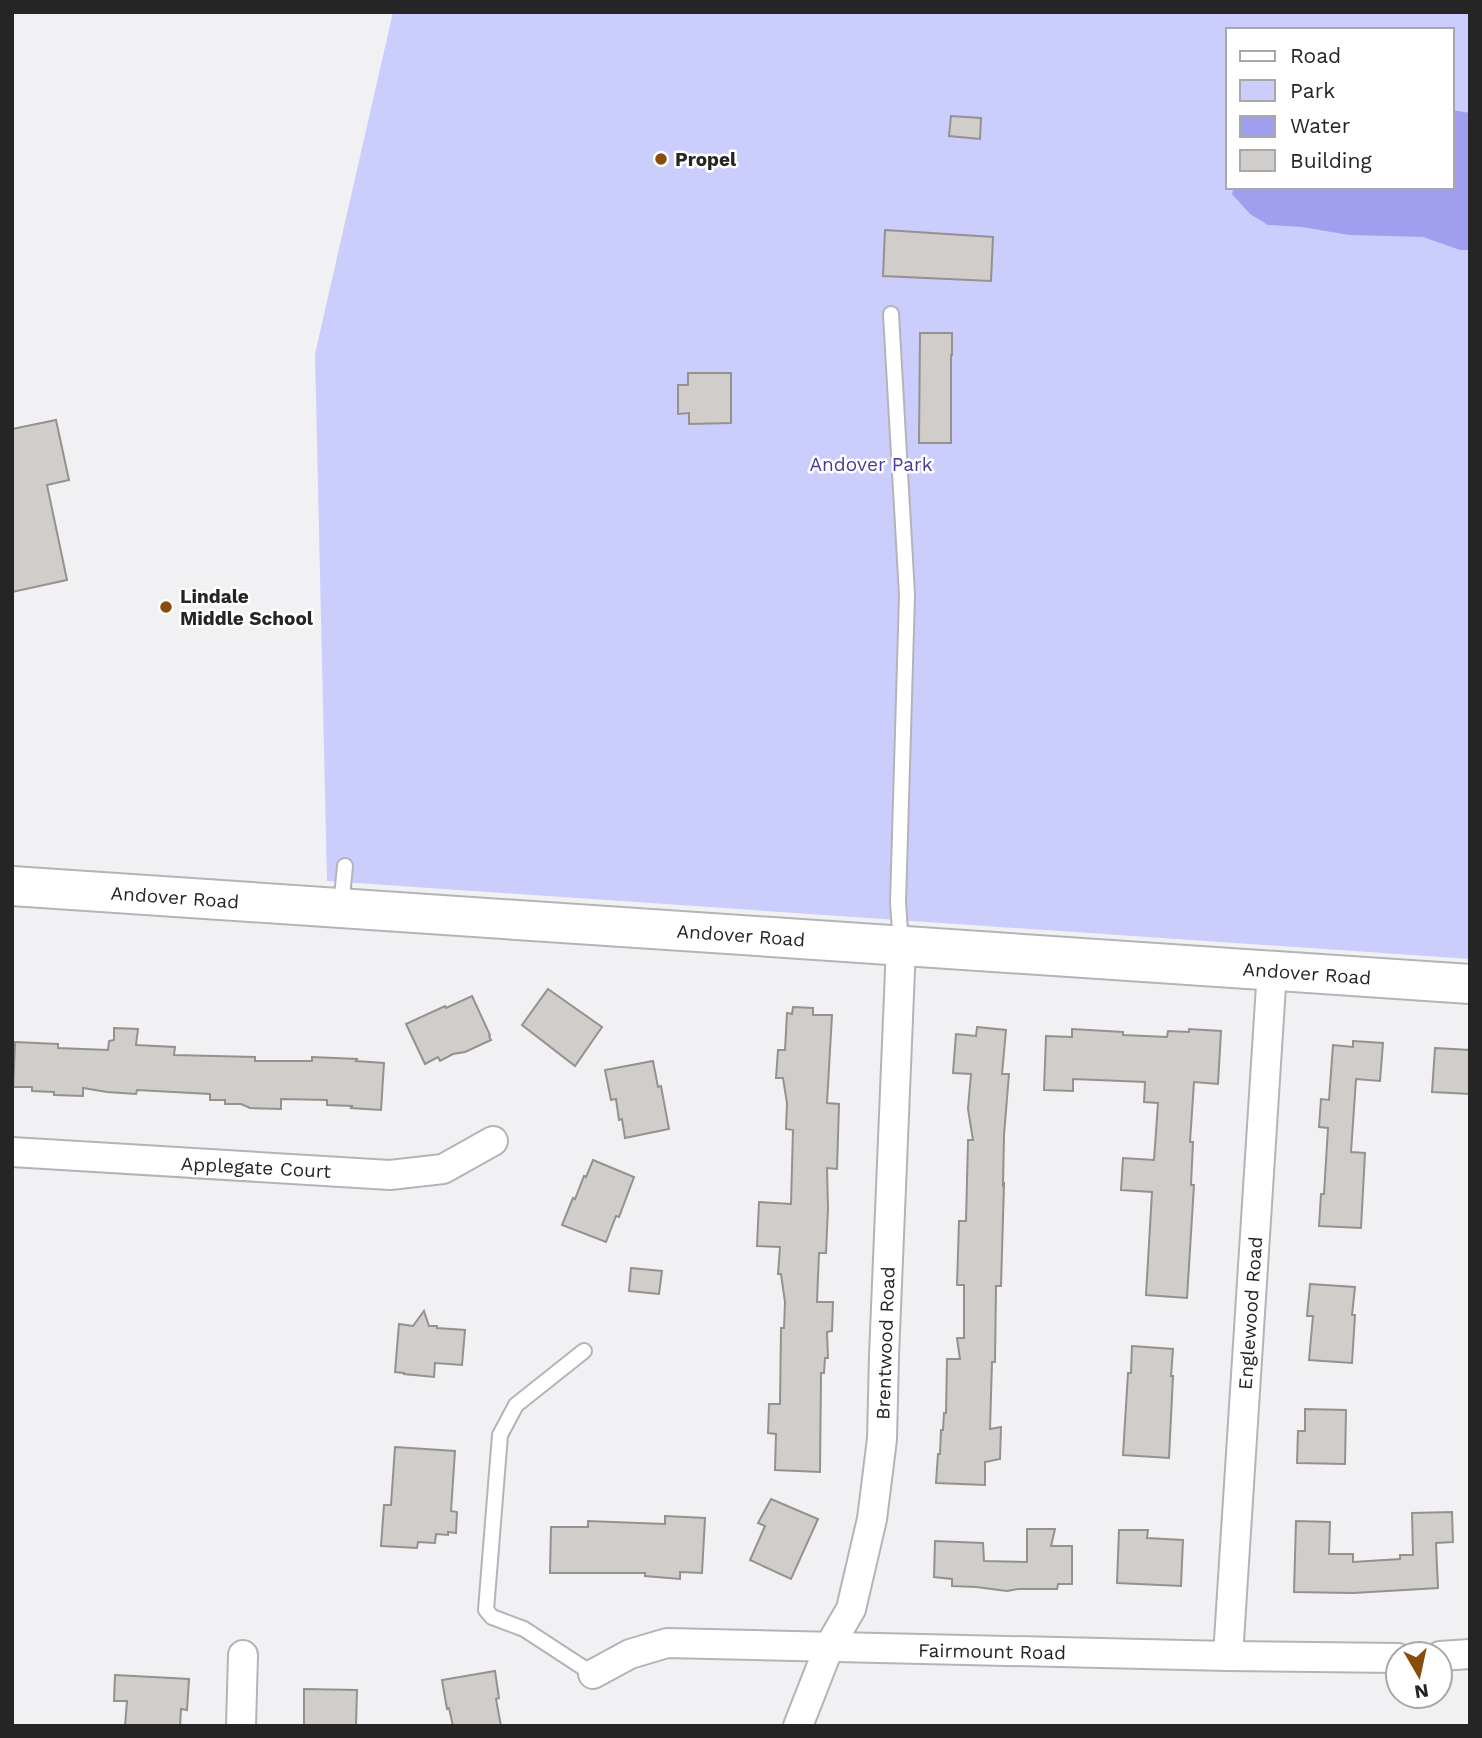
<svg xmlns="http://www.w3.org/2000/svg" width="1482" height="1738" font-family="'Work Sans',sans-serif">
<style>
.green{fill:#cbcdfd;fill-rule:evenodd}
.water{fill:#a09fef}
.building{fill:#d0cdcb;stroke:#94918f;stroke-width:2}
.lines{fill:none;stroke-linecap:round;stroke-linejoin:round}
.lane-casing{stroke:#b4b4b8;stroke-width:18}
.street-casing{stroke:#b4b4b8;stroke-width:32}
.secondary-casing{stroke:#b4b4b8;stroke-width:42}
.lane{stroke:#fff;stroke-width:14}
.street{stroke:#fff;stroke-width:28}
.secondary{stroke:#fff;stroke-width:38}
.poi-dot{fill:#894d0b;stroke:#fff;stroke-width:2.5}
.labels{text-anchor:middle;stroke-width:5;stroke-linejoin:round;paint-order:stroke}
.poi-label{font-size:19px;font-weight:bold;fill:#252526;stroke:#fff;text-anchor:start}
.park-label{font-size:19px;fill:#463b97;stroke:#fff}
.street-label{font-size:19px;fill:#252526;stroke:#fff}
</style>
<rect width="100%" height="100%" fill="#f1f1f4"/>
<path class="green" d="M393,12H1470V959L327,881L315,354ZM1228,30H1452V187H1228Z"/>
<polygon class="water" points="1452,110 1470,113 1470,250 1460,250 1423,237 1349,235 1302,227 1268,225 1250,214 1232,194 1234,187 1452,187"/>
<g class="building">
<polygon points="951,116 981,118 980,139 949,136"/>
<polygon points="885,230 993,237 991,281 883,276"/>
<polygon points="920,333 952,333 952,355 951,355 951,443 919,443"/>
<polygon points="688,373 731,373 731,423 689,424 689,413 678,414 678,385 688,385"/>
<polygon points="56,420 69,480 47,485 67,580 12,592 12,429"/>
<polygon points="548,989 602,1027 575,1066 522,1025"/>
<polygon points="472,996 490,1035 489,1036 491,1040 465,1052 453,1054 440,1061 438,1057 425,1064 406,1024 445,1006 446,1008"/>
<polygon points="793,1007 813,1008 813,1015 832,1015 827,1103 839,1104 837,1169 827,1168 828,1208 826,1253 819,1253 817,1302 833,1302 832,1331 827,1332 828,1358 825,1358 824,1373 821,1373 820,1472 775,1470 776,1434 768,1433 769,1404 780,1404 781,1328 784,1328 785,1302 781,1274 778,1274 780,1247 757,1246 759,1202 791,1204 793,1130 786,1129 787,1103 783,1078 776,1078 778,1050 785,1050 787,1013 792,1014"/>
<polygon points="977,1027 1006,1030 1002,1074 1009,1074 1004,1135 1003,1185 1004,1184 1001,1286 996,1286 995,1362 992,1362 990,1429 1001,1427 1000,1459 985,1462 985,1485 936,1483 938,1454 940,1454 941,1430 943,1430 944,1413 946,1413 947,1359 960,1359 957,1338 964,1338 964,1285 957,1285 959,1221 966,1221 968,1140 973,1140 968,1109 971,1074 953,1073 956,1034 976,1036"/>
<polygon points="114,1028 138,1029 136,1045 175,1047 174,1055 255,1057 255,1061 312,1061 312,1057 357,1059 356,1061 384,1063 381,1110 351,1108 352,1106 327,1105 327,1100 281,1099 281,1109 250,1108 241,1104 225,1104 225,1100 210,1100 210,1094 137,1090 136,1094 107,1092 83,1088 83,1096 54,1095 54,1092 32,1091 32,1087 13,1087 15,1042 58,1044 58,1048 108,1050 109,1041 114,1040"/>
<polygon points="1072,1029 1123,1032 1123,1035 1167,1037 1168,1031 1189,1032 1189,1029 1221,1031 1218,1084 1194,1082 1190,1142 1193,1142 1191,1185 1194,1185 1187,1298 1146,1295 1152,1192 1121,1190 1123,1158 1154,1160 1158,1103 1144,1102 1145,1082 1073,1079 1073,1091 1044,1090 1046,1036 1072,1037"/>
<polygon points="1353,1041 1383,1043 1380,1081 1356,1079 1351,1152 1365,1153 1361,1228 1319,1226 1321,1194 1324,1194 1328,1128 1319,1127 1321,1099 1329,1100 1333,1045 1353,1047"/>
<polygon points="1435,1048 1470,1050 1470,1094 1432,1092"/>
<polygon points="653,1061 658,1087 661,1086 669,1129 625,1138 622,1119 619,1120 616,1099 611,1100 605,1070"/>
<polygon points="593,1160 634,1177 619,1217 616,1216 606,1242 562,1225 573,1198 575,1199 584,1176 586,1177"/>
<polygon points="631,1268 662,1271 659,1294 629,1291"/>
<polygon points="1310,1284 1355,1287 1352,1315 1355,1315 1352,1363 1309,1360 1313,1316 1307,1316"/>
<polygon points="424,1311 429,1326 437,1326 437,1328 465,1330 462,1365 435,1363 434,1377 404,1374 404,1373 395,1372 399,1324 413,1326"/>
<polygon points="1132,1346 1173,1349 1171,1376 1173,1376 1169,1458 1123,1455 1128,1373 1131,1373"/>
<polygon points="1305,1409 1346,1410 1345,1464 1297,1463 1298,1431 1305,1431"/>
<polygon points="395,1447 455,1451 451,1511 457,1512 456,1533 448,1532 448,1535 436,1534 435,1543 418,1542 417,1548 381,1546 384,1505 391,1505"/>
<polygon points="771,1499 818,1519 791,1579 750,1560 765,1526 758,1523"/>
<polygon points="1452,1512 1453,1542 1436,1543 1438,1588 1353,1593 1294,1592 1296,1521 1330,1522 1329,1554 1353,1554 1353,1562 1400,1559 1400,1555 1413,1555 1412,1513"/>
<polygon points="665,1516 705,1518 702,1573 680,1572 680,1579 645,1576 645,1573 550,1573 551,1527 588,1527 588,1521 665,1524"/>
<polygon points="1027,1529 1055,1529 1051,1546 1072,1546 1072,1584 1058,1584 1057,1589 1018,1589 1007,1591 976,1587 952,1586 952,1579 934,1577 935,1541 983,1543 984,1561 1027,1562"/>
<polygon points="1119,1530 1148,1530 1147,1538 1183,1540 1181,1586 1117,1583"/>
<polygon points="495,1671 499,1698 496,1699 501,1726 453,1726 449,1708 447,1709 442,1680"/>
<polygon points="115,1675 189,1679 187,1710 181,1709 180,1726 125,1726 127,1701 114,1701"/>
<polygon points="304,1689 357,1690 356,1726 304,1726"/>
</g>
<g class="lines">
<g class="lane-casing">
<g id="lane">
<polyline points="891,314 907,595 898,903 901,945"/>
<polyline points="341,907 345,866"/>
<polyline points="584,1351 516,1405 500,1435 486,1610 492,1617 524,1629 593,1674"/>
</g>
</g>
<g class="street-casing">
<g id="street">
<polyline points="12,1152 390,1175 443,1169 493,1141"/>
<polyline points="1228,1656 1272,970"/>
<polyline points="1440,1656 1470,1654"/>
<polyline points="593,1674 630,1654 667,1643 1228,1656 1398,1658"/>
<polyline points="241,1726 243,1655"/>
<polyline points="798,1726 829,1647 851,1609 872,1519 882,1439 884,1356 901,946"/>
</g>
</g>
<g class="secondary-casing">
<polyline id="secondary" points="12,886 1470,984"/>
</g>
<use href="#lane" class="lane"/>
<use href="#street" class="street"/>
<use href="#secondary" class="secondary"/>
</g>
<g class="poi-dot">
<circle cx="661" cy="159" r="7"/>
<circle cx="166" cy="607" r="7"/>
</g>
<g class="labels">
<g class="poi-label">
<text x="675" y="166">Propel</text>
<text x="180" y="603">Lindale<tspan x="180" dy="22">Middle School</tspan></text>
</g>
<g class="park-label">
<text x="871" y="471">Andover Park</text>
</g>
<g class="street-label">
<text transform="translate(175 897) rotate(4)" y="7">Andover Road</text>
<text transform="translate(741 935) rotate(4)" y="7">Andover Road</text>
<text transform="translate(1307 973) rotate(4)" y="7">Andover Road</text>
<text transform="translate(256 1167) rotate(3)" y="7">Applegate Court</text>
<text transform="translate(1250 1313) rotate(-86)" y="7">Englewood Road</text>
<text transform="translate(885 1343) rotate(-88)" y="7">Brentwood Road</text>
<text transform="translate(992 1651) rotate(1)" y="7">Fairmount Road</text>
</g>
</g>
<rect width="1482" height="1738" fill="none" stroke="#252526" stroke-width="28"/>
<rect x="1226" y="28" width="228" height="161" fill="#ffffff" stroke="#a8a8a8" stroke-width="2"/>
<rect x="1240" y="51" width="35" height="10" fill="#ffffff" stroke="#a8a8a8" stroke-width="2"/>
<text x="1290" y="63" font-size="21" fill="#252526">Road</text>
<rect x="1240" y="80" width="35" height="21" fill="#cbcdfd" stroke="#a8a8a8" stroke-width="2"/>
<text x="1290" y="98" font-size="21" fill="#252526">Park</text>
<rect x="1240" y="116" width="35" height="21" fill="#a09fef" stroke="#a8a8a8" stroke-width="2"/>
<text x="1290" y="133" font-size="21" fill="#252526">Water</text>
<rect x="1240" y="150" width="35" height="21" fill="#d0cdcb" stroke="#a8a8a8" stroke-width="2"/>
<text x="1290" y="168" font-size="21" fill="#252526">Building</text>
<g transform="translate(1419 1675) rotate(171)"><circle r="33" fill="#ffffff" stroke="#a8a8a8" stroke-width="2"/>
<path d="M0-5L12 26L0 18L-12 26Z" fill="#894d0b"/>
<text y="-10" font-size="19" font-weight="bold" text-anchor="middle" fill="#252526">N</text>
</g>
</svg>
